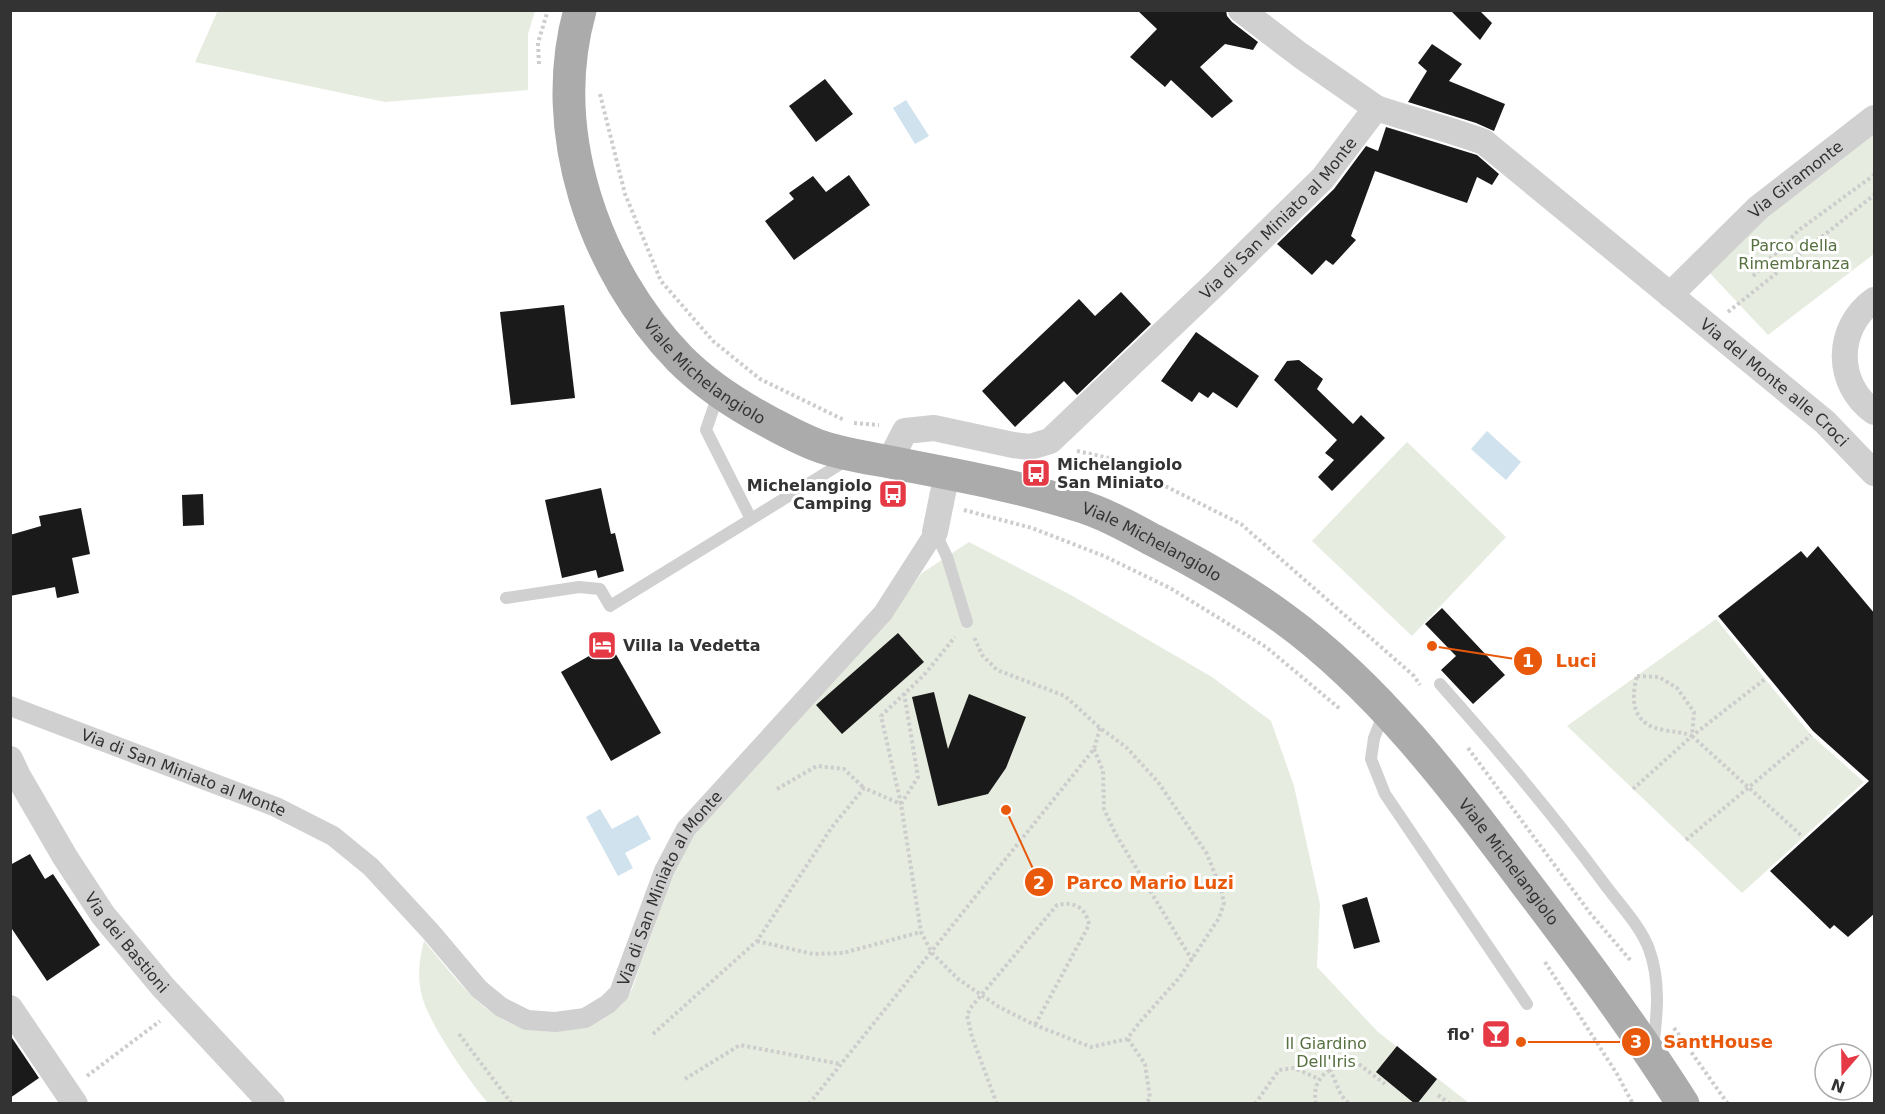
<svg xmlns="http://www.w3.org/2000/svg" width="1885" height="1114" font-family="'DejaVu Sans',sans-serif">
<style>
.green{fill:#e6ecdf}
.water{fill:#cfe2ee}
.building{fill:#1a1a1a}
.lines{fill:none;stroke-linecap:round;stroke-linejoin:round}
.path{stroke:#cdcdcd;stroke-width:4;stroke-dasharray:3 3;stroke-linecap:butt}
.service{stroke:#d0d0d0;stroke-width:12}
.pedestrian{stroke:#d0d0d0;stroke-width:20}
.minor{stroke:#d0d0d0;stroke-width:26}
.primary{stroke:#ababab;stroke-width:33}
.labels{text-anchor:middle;stroke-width:6;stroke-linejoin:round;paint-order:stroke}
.street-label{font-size:16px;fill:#333;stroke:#fff}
.park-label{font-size:16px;fill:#56703f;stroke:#fff}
.poi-label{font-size:16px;font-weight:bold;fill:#333;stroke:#fff;text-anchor:start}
.leader{fill:none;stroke:#e8590c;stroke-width:2}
.callout-dot{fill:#e8590c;stroke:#fff;stroke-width:2}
.mark-label{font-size:18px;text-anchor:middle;font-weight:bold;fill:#fff}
.callout-label{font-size:18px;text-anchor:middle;font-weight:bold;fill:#e8590c;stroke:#fff;stroke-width:6;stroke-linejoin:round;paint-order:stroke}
</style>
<rect width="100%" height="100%" fill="#fff"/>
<g class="green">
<polygon points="218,10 535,11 528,34 528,90 385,102 195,62"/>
<polygon points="1874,130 1874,254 1768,335 1706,269 1762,218"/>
<polygon points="1407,442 1506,537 1412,636 1312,541"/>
<path d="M969,542L1071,595L1212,677L1271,721L1294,786L1320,904L1317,967L1378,1032L1469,1103H488C469,1081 429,1024 422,996C417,978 419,959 424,941C467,991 499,1043 574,1029C594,1026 615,1015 627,998C633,990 636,978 639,968C651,939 660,908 670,878C675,863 685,848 692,833L891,614L922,573Z"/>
<polygon points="1716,619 1811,735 1864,782 1742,893 1567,726"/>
</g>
<g class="water">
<polygon points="906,100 929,136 915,144 893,108"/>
<polygon points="1487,431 1521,462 1506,480 1471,449"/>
<polygon points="600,809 612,829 638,815 651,839 625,853 633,868 618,876 586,817"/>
</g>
<g class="building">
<polygon points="1137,10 1226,10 1227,16 1232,22 1258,42 1253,50 1225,44 1200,67 1233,101 1212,118 1171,80 1165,87 1130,57 1157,29"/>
<polygon points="1450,10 1479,10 1492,23 1480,40"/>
<polygon points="1432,44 1462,64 1449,81 1505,104 1494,131 1476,123 1408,102 1427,71 1418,63"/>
<polygon points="825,79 853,114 816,142 789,106"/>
<polygon points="1386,127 1477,155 1499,174 1492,185 1477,177 1467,203 1375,171 1351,236 1356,240 1333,265 1326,260 1312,275 1277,244 1334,189 1366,146 1378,151"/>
<polygon points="849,175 870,205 794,260 765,221 794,199 789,193 813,176 826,192"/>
<polygon points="1121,292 1151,324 1077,395 1064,381 1015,427 982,391 1079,299 1095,316"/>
<polygon points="564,305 575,398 511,405 500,312"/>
<polygon points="1196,332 1259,376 1237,408 1213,392 1208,398 1199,392 1192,402 1161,381"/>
<polygon points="1299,360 1323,379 1317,389 1353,424 1361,415 1385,438 1332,491 1318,477 1334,460 1325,453 1337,440 1274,380 1287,361"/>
<polygon points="601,488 611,534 615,533 624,571 598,578 596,570 562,578 545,500"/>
<polygon points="203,494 204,525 183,526 182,495"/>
<polygon points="81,508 90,554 72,558 79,593 57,598 55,587 10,596 10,535 41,526 39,516"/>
<polygon points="1818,546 1875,614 1875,913 1848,937 1834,925 1830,929 1770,871 1869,781 1813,731 1718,616 1801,551 1807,558"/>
<polygon points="1442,608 1505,675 1473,704 1441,670 1456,656 1425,624"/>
<polygon points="898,633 924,662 842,734 816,705"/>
<polygon points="610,644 661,733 611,761 561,672"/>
<polygon points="934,692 948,749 969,694 1026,717 1006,768 988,794 938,806 912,697"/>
<polygon points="30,854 45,879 53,874 100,945 47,981 10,926 10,865"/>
<polygon points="1367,897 1380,942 1354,949 1342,905"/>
<polygon points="10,1035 39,1078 10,1098"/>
<polygon points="1397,1046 1437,1079 1417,1104 1415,1104 1376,1072"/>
</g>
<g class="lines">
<g class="path">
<polyline points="539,64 538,43 547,13"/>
<polyline points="600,94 625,194 661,281 713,341 760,379 844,420"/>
<polyline points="1753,276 1799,230 1874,175"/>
<polyline points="1728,312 1874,195"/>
<polyline points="854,423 879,425"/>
<polyline points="1077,451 1109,458 1241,524 1414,676 1420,685"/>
<polyline points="964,510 1032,528 1104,556 1170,588 1266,647 1340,709"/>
<path d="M1637,676L1659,677L1677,688L1694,712L1692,736C1683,732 1674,732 1664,730C1633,725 1630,702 1637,676Z"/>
<polyline points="904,693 918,777 901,804 921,932 932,953 958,979 999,1007 1035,1025 1091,1047 1127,1039 1139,1023 1180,977 1219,918 1224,903 1221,889 1207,854 1158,782 1126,747 1100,728 1065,696 997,670 982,655 974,637"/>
<polyline points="1692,736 1803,837"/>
<polyline points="1468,748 1590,913 1631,961"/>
<polyline points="1094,749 1103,771 1104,809 1115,833 1192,960"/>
<polyline points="777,789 817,766 844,769 864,788"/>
<polyline points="1633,789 1692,736 1765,679"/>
<polyline points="901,804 881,716 924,675 955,637"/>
<polyline points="1686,840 1811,735"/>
<polyline points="757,941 813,954 843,953 921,932"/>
<polyline points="1545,962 1617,1074 1633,1104"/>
<polyline points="1674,1028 1728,1104"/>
<polyline points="459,1034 512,1104"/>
<polyline points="653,1034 757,941 832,827 864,788 901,804"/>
<polyline points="1128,1039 1145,1064 1150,1098 1146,1104"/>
<polyline points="1330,1069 1341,1095 1349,1104"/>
<polyline points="87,1076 160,1021"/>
<polyline points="685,1079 740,1045 840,1064"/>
<polyline points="1438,1095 1450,1104"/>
<polyline points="809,1104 1094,749 1100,728"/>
<path d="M997,1104L972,1037L967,1015L972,1006L1057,905C1073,901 1086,907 1089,925L1035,1025"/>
<polyline points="1255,1104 1279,1070 1294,1068 1319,1079"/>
<path d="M1316,1104C1311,1077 1328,1070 1349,1060L1356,1062L1385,1084"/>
</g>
<g class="service">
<polyline points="718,395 706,430 751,519"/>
<polyline points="935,532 947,557 967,622"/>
<polyline points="506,598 579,587 600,589 610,606 847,460"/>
<path d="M1440,684C1497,748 1552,813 1603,882C1618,903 1640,925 1649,949C1661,982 1657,1015 1653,1049"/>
<polyline points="1384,713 1374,738 1371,759 1385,794 1527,1004"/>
</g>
<path class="pedestrian" id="s1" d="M10,706L276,807L333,836L371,867L430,931L479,989L501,1007L527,1020L555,1022L585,1018L608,1004L619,993L664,871L686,829L883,613L935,532"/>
<g class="minor">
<polyline points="1241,10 1300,55 1376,108"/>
<path id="s2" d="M1670,295L1758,208L1874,118"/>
<path d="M1874,300C1835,328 1835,384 1874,412"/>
<path id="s3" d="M889,462L905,431L934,428L1013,445L1030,447L1050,441L1217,282L1323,178L1376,108C1412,120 1449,129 1484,142L1825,422L1874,473"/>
<polyline points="935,532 947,473"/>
<path id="s4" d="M10,759L18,776L65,857L103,915L163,987L272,1104"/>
<polyline points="10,1008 75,1104"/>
</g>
<path class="primary" id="s5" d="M580,10C546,132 594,270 680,359C706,385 737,405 769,422C786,431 804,441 822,447C849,456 878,459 905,465C962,476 1021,487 1077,505C1104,513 1129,527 1153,540C1198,563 1242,588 1283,618C1378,687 1451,784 1521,877C1577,951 1633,1025 1683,1104"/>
</g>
<defs>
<g id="bus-square" transform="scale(1.5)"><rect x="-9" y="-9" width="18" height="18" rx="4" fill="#e63946" stroke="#fff"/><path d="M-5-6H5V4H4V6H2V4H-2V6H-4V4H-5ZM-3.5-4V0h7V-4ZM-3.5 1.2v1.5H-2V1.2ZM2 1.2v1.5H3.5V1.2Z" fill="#fff"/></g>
<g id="hotel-square" transform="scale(1.5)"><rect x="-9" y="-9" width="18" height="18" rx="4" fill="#e63946" stroke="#fff"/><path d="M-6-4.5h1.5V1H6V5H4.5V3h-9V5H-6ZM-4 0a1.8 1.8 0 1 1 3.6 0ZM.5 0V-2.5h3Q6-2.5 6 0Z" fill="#fff"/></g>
<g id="bar-square" transform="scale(1.5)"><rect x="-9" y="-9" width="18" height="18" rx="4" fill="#e63946" stroke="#fff"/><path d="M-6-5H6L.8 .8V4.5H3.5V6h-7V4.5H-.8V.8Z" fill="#fff"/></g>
</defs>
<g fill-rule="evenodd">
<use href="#bus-square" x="1036" y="473"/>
<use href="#bus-square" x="893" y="494"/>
<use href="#hotel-square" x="602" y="645"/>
<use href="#bar-square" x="1496" y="1034"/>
</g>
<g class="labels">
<g class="street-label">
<text dy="6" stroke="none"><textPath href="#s2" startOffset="171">Via Giramonte</textPath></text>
<text dy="6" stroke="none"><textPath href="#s3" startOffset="502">Via di San Miniato al Monte</textPath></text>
<text dy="6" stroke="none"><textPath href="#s5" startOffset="406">Viale Michelangiolo</textPath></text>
<text dy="6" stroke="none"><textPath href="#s3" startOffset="1140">Via del Monte alle Croci</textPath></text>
<text dy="6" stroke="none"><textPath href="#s5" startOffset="892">Viale Michelangiolo</textPath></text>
<text dy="6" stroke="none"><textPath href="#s1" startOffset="186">Via di San Miniato al Monte</textPath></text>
<text dy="6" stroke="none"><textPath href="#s5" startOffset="1378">Viale Michelangiolo</textPath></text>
<text dy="6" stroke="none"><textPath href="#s1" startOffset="836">Via di San Miniato al Monte</textPath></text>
<text dy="6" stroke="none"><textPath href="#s4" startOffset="218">Via dei Bastioni</textPath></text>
</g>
<g class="park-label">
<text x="1794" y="251">Parco della<tspan x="1794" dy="18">Rimembranza</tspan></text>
<text x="1326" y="1049">Il Giardino<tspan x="1326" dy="18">Dell'Iris</tspan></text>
</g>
<g class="poi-label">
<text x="1057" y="470">Michelangiolo<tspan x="1057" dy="18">San Miniato</tspan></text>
<text x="872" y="491" text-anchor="end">Michelangiolo<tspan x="872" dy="18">Camping</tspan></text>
<text x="623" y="651">Villa la Vedetta</text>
<text x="1475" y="1040" text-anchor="end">flo'</text>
</g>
</g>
<path class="leader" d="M1432 646L1528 661M1006 810L1039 882M1521 1042L1636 1042"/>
<g class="callout-dot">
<circle cx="1432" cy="646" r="6"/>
<circle cx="1006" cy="810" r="6"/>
<circle cx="1521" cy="1042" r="6"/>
<circle cx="1528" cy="661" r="15"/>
<circle cx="1039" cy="882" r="15"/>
<circle cx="1636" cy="1042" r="15"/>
</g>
<g class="mark-label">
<text x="1528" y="667">1</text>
<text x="1039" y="889">2</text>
<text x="1636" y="1048">3</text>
</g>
<g class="callout-label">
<text x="1576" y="667">Luci</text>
<text x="1150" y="889">Parco Mario Luzi</text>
<text x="1718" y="1048">SantHouse</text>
</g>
<rect width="1885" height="1114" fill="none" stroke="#333333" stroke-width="24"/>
<g transform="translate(1843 1072) rotate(200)"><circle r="28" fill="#ffffff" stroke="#adadad" stroke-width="1.5"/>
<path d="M0-4.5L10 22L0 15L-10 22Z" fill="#e63946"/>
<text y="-9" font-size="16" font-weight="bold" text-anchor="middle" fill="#333333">N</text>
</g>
</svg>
